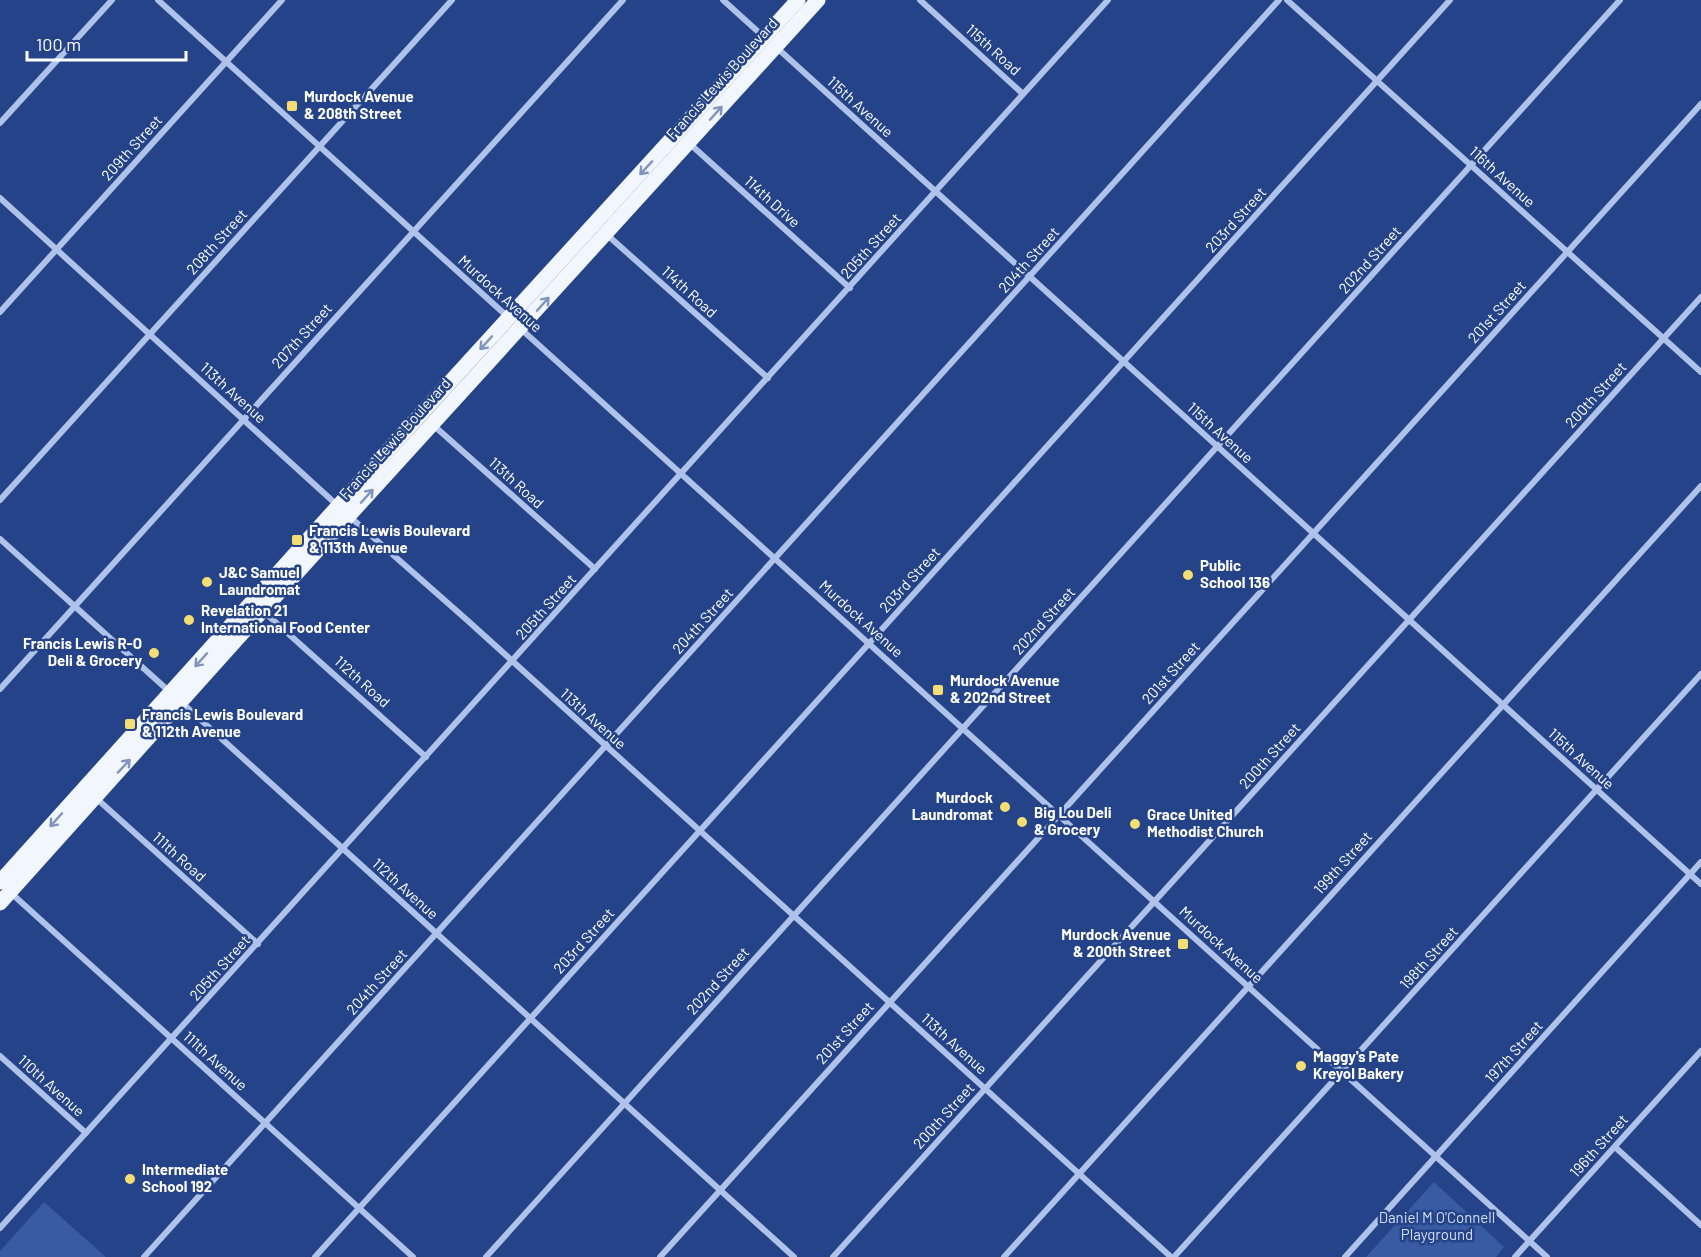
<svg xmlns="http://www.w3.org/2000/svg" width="1701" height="1257" font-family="Barlow,sans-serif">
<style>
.green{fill:#385ba4}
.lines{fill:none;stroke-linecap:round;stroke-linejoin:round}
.street{stroke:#afc2e9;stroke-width:6}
.primary{stroke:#f2f6fe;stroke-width:15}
.oneway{stroke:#8194bd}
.poi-dot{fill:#f4de73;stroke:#244388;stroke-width:2}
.labels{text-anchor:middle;stroke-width:5;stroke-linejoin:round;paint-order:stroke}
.street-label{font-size:15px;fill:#fff;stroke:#244388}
.poi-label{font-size:15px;font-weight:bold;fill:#fff;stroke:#244388;text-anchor:start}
.park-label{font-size:15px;fill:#d3dff7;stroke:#244388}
</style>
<rect width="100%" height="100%" fill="#244388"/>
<g class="green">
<polygon points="1434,1182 1504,1247 1496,1257 1366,1257"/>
<polygon points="44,1202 106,1257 0,1257 0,1251"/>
</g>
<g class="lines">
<g class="street">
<polyline points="158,0 509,318"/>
<polyline points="723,0 764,37"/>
<polyline points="920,0 1023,94"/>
<polyline points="1287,0 1701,372"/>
<polyline points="776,47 1701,884"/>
<polyline points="0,123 112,0"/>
<polyline points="690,144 850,288"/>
<polyline points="0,198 337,505"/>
<polyline points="605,233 768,378"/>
<polyline points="0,312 282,0"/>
<polyline points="521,329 1547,1257"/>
<polyline points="432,424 595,569"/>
<polyline points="0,500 452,0"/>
<polyline points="349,516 467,620 1171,1257"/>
<polyline points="0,539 171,693"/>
<polyline points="263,611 426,757"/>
<polyline points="0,689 623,0"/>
<polyline points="181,702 794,1257"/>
<polyline points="96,798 258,944"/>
<polyline points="11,893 413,1257"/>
<polyline points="0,1056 86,1133"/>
<polyline points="1615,1147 1701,1225"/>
<polyline points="0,1228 1108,0"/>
<polyline points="144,1257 1279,0"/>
<polyline points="315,1257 1450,0"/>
<polyline points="486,1257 1620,0"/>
<polyline points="660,1257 1701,104"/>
<polyline points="833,1257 1701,297"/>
<polyline points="1004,1257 1701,486"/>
<polyline points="1174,1257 1701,674"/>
<polyline points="1345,1257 1701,862"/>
<polyline points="1515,1257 1701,1051"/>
</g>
<g class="primary">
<polyline points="0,882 421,414 798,0"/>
<polyline points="0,903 263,610 818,0"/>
</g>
</g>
<defs><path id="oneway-shaft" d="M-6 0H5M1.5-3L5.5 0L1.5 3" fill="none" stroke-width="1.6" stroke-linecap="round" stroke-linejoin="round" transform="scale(1.5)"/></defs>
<g class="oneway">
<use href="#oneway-shaft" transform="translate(716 113) rotate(-48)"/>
<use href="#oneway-shaft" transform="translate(646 168) rotate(133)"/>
<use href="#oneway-shaft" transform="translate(543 304) rotate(-48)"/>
<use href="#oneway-shaft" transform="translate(486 343) rotate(132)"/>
<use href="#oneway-shaft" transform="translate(367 496) rotate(-48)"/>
<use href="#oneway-shaft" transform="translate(201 660) rotate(132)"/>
<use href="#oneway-shaft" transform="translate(124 766) rotate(-47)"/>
<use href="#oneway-shaft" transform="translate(56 820) rotate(132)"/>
</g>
<g class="poi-dot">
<rect x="286" y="100" width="12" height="12" rx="3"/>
<rect x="291" y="534" width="12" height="12" rx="3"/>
<circle cx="1188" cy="575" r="6"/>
<circle cx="207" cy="582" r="6"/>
<circle cx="189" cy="620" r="6"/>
<circle cx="154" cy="653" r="6"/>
<rect x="932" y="684" width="12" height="12" rx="3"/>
<rect x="124" y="718" width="12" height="12" rx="3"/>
<circle cx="1005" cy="807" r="6"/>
<circle cx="1022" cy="822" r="6"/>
<circle cx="1135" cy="824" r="6"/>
<rect x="1177" y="938" width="12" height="12" rx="3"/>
<circle cx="1301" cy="1066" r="6"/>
<circle cx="130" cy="1179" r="6"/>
</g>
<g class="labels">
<g class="street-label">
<text transform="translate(993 50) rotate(42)" y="5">115th Road</text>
<text transform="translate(722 79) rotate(-48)" y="5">Francis Lewis Boulevard</text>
<text transform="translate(860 107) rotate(42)" y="5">115th Avenue</text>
<text transform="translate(132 148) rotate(-48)" y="5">209th Street</text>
<text transform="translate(1502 177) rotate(42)" y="5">116th Avenue</text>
<text transform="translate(772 202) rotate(42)" y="5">114th Drive</text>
<text transform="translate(1236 220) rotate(-48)" y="5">203rd Street</text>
<text transform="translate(217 242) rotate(-48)" y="5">208th Street</text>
<text transform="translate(871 246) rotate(-48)" y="5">205th Street</text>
<text transform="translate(1029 260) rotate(-48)" y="5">204th Street</text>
<text transform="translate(1370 260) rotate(-48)" y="5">202nd Street</text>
<text transform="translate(689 292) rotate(42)" y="5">114th Road</text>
<text transform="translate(500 294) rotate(42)" y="5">Murdock Avenue</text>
<text transform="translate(1497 312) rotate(-48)" y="5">201st Street</text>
<text transform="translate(302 336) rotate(-48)" y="5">207th Street</text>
<text transform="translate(233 393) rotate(42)" y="5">113th Avenue</text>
<text transform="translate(1596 395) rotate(-48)" y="5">200th Street</text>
<text transform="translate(1220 433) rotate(42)" y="5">115th Avenue</text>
<text transform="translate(395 439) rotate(-48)" y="5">Francis Lewis Boulevard</text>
<text transform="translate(516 483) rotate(42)" y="5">113th Road</text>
<text transform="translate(910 580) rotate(-48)" y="5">203rd Street</text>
<text transform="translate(546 607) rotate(-48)" y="5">205th Street</text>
<text transform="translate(861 619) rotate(42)" y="5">Murdock Avenue</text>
<text transform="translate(703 621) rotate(-48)" y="5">204th Street</text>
<text transform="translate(1044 621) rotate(-48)" y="5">202nd Street</text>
<text transform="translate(1171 673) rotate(-48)" y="5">201st Street</text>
<text transform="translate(362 682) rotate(42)" y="5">112th Road</text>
<text transform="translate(593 719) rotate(42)" y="5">113th Avenue</text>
<text transform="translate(1270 756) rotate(-48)" y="5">200th Street</text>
<text transform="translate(1581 759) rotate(42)" y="5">115th Avenue</text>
<text transform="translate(179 857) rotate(42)" y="5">111th Road</text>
<text transform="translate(1343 863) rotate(-48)" y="5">199th Street</text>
<text transform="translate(405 889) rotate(42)" y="5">112th Avenue</text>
<text transform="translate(584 941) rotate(-48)" y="5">203rd Street</text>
<text transform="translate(1221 945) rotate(42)" y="5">Murdock Avenue</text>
<text transform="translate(1429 958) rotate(-48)" y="5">198th Street</text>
<text transform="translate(220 968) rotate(-48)" y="5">205th Street</text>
<text transform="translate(718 981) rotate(-48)" y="5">202nd Street</text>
<text transform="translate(377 982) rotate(-48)" y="5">204th Street</text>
<text transform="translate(845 1033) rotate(-48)" y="5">201st Street</text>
<text transform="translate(954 1044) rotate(42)" y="5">113th Avenue</text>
<text transform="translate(1514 1052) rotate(-48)" y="5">197th Street</text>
<text transform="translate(215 1061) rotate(42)" y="5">111th Avenue</text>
<text transform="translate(51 1086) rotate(42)" y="5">110th Avenue</text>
<text transform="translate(944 1116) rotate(-48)" y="5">200th Street</text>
<text transform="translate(1599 1146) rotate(-48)" y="5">196th Street</text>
</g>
<g class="poi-label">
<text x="304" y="102">Murdock Avenue<tspan x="304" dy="17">&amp; 208th Street</tspan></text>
<text x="309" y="536">Francis Lewis Boulevard<tspan x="309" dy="17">&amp; 113th Avenue</tspan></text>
<text x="1200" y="571">Public<tspan x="1200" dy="17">School 136</tspan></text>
<text x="219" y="578">J&amp;C Samuel<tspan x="219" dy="17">Laundromat</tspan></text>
<text x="201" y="616">Revelation 21<tspan x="201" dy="17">International Food Center</tspan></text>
<text x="142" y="649" text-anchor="end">Francis Lewis R-O<tspan x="142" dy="17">Deli &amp; Grocery</tspan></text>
<text x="950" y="686">Murdock Avenue<tspan x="950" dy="17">&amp; 202nd Street</tspan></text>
<text x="142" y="720">Francis Lewis Boulevard<tspan x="142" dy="17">&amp; 112th Avenue</tspan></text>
<text x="993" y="803" text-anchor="end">Murdock<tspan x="993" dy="17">Laundromat</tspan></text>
<text x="1034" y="818">Big Lou Deli<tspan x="1034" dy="17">&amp; Grocery</tspan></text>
<text x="1147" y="820">Grace United<tspan x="1147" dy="17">Methodist Church</tspan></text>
<text x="1171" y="940" text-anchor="end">Murdock Avenue<tspan x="1171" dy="17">&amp; 200th Street</tspan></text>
<text x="1313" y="1062">Maggy's Pate<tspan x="1313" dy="17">Kreyol Bakery</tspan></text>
<text x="142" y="1175">Intermediate<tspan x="142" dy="17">School 192</tspan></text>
</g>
<g class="park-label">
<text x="1437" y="1223">Daniel M O'Connell<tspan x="1437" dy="17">Playground</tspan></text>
</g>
</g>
<path d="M27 51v9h159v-9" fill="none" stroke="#ffffff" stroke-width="3"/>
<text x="36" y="51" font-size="18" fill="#ffffff" stroke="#244388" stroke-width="4.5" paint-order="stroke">100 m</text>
</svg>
